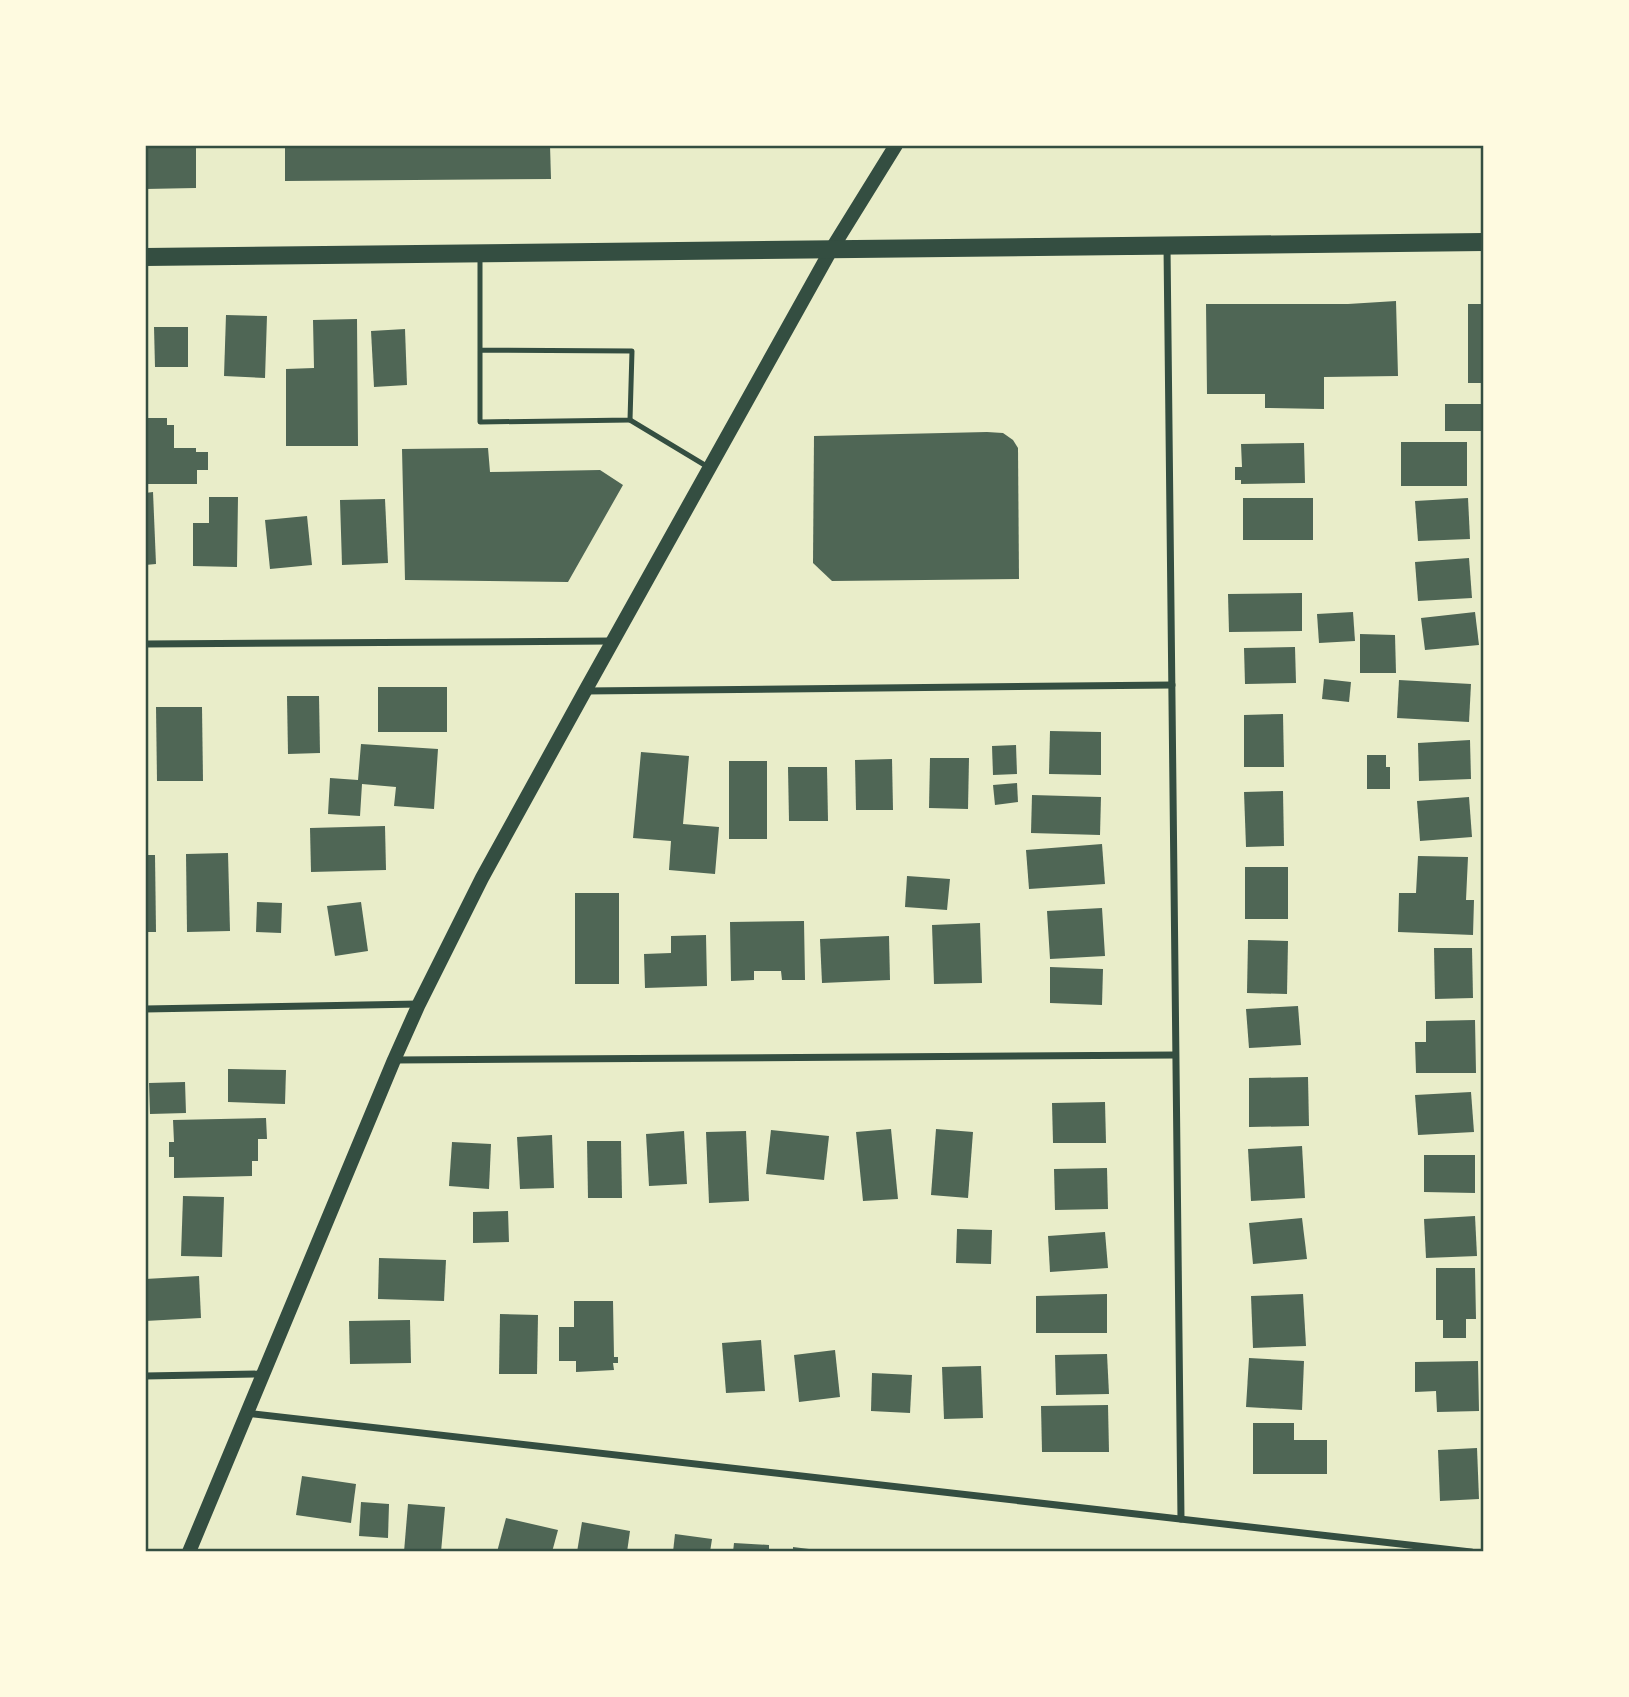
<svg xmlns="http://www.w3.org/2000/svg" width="1629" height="1697" font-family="Helvetica,sans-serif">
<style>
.building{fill:#4f6655}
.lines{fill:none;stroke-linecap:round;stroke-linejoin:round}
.service{stroke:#344e41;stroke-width:5}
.minor{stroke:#344e41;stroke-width:7}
.secondary{stroke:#344e41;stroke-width:14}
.primary{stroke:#344e41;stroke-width:18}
.neatline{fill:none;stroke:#344e41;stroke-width:2.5}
</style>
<rect width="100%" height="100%" fill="#e9edc9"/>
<g class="building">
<polygon points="145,145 196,145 196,188 145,189"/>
<polygon points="285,145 550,145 551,179 285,181"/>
<polygon points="1396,301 1398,376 1324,377 1324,409 1265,408 1265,394 1207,394 1206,304 1348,304"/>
<rect x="1468" y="304" width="16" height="79"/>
<polygon points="226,315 267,316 265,378 224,376"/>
<polygon points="357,319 358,446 286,446 286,369 314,368 313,320"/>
<polygon points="154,327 188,327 188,367 155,367"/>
<polygon points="405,329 407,385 374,387 371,331"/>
<rect x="1445" y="404" width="39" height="27"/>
<polygon points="145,418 167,418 167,425 174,425 174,448 196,448 196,452 208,452 208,470 197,470 197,484 145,484"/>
<polygon points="987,432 1003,433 1013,440 1018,448 1019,579 832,581 813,563 814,436"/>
<rect x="1401" y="442" width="66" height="44"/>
<polygon points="1304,443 1305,483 1241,484 1241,480 1235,480 1235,467 1242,467 1241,444"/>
<polygon points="488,448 490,472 600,470 623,485 568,582 405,580 402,449"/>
<polygon points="153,492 156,564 145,565 145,493"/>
<polygon points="209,497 238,497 237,567 193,566 193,523 209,523"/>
<rect x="1243" y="498" width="70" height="42"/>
<polygon points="1468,498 1470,539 1418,541 1415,501"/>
<polygon points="385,499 388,563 342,565 340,500"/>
<polygon points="307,516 312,565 270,569 265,520"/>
<polygon points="1469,558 1472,598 1418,601 1415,562"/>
<polygon points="1302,593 1302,631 1229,632 1228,594"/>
<polygon points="1353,612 1355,641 1319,643 1317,614"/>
<polygon points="1475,612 1479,645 1425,650 1421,618"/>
<polygon points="1360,634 1395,635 1396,673 1360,673"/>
<polygon points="1295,647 1296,683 1245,684 1244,648"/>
<polygon points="1324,679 1351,682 1349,702 1322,699"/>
<polygon points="1399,680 1471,684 1469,722 1397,718"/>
<rect x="378" y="687" width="69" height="45"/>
<polygon points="287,696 319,696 320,753 288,754"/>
<polygon points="156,707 202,707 203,781 157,781"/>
<polygon points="1283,714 1284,767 1244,767 1244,715"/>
<polygon points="1050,731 1101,732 1101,775 1049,774"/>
<polygon points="1470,740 1471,779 1419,781 1418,743"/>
<polygon points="361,744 438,749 434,809 394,806 396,787 362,784 360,816 328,814 330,778 358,780"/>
<polygon points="1016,745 1017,774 993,775 992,746"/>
<polygon points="641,752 689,756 683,824 719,827 715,874 669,870 671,841 633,838"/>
<polygon points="1367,755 1386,755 1386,767 1390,767 1390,789 1367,789"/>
<polygon points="930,758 969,758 968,809 929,808"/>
<polygon points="892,759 893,810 856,810 855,760"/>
<rect x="729" y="761" width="38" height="78"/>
<polygon points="788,767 827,767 828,821 789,821"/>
<polygon points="1017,783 1018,802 995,805 993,785"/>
<polygon points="1283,791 1284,846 1246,847 1244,792"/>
<polygon points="1032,795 1101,797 1100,835 1031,833"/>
<polygon points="1469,797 1472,837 1420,841 1417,801"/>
<polygon points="385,826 386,870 311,872 310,828"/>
<polygon points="1102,844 1105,884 1029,889 1026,850"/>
<polygon points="228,853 230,931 187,932 186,854"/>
<polygon points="145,855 155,855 156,932 145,932"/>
<polygon points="1418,856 1468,857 1466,900 1474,900 1473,935 1398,932 1399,893 1416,893"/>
<rect x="1245" y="867" width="43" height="52"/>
<polygon points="907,876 950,879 947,910 905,907"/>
<rect x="575" y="893" width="44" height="91"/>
<polygon points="257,902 282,903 281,933 256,932"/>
<polygon points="361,902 368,951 335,956 327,906"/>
<polygon points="1102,908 1105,956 1050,959 1047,911"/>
<polygon points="804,921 805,980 782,980 781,971 754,971 754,980 731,981 730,922"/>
<polygon points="980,923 982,983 934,984 932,925"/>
<polygon points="706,935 707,986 645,988 644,954 671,953 671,936"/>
<polygon points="889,936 890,980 822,983 820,939"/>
<polygon points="1248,940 1288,941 1287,994 1247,993"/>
<polygon points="1434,948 1472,948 1473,998 1435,999"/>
<polygon points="1050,967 1103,969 1102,1005 1050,1003"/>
<polygon points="1298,1006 1301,1045 1249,1048 1246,1009"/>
<polygon points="1475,1020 1476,1073 1416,1073 1415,1042 1426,1042 1426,1021"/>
<polygon points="228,1069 286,1070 285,1104 228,1102"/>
<polygon points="1308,1077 1309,1126 1249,1127 1249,1078"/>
<polygon points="185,1082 186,1113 150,1114 149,1083"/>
<polygon points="1471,1092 1474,1132 1418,1135 1415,1095"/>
<polygon points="1105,1102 1106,1143 1053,1143 1052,1103"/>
<polygon points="266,1118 267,1139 258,1139 258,1161 252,1161 252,1176 174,1178 174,1157 169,1157 169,1142 174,1142 173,1120"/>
<polygon points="891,1129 898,1199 863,1201 856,1132"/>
<polygon points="936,1129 973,1132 968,1198 931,1195"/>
<polygon points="771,1130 829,1136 824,1180 766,1174"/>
<polygon points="684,1131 687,1184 649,1186 646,1134"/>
<polygon points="746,1131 749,1201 709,1203 706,1132"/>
<polygon points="552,1135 554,1188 520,1189 517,1137"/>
<polygon points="587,1141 621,1141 622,1198 588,1198"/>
<polygon points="452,1142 491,1144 489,1189 449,1186"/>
<polygon points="1302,1146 1305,1198 1251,1201 1248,1149"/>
<polygon points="1424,1155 1475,1155 1475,1193 1424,1192"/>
<polygon points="1107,1168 1108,1209 1055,1210 1054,1169"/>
<polygon points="183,1196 224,1197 222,1257 181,1256"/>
<polygon points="508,1211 509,1242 473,1243 473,1212"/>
<polygon points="1475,1216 1477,1256 1426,1258 1424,1219"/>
<polygon points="1302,1218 1307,1259 1253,1264 1249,1223"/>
<polygon points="957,1229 992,1230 991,1264 956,1263"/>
<polygon points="1105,1232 1108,1268 1050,1272 1048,1236"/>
<polygon points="379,1258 446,1260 444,1301 378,1299"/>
<polygon points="1436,1268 1475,1268 1476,1319 1466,1319 1466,1338 1443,1338 1443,1320 1436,1320"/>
<polygon points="199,1276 201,1318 145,1321 145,1279"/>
<polygon points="1107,1294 1107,1333 1036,1333 1036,1296"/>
<polygon points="1303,1294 1306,1346 1253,1348 1251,1296"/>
<polygon points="574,1301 613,1301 614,1357 618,1357 618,1363 613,1363 614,1370 576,1372 576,1361 559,1361 559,1327 574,1327"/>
<polygon points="500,1314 538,1315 537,1374 499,1374"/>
<polygon points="410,1320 411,1363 350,1364 349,1321"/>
<polygon points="761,1340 765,1391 726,1393 722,1343"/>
<polygon points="835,1350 840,1397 799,1402 794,1355"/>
<polygon points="1107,1354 1109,1394 1056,1395 1055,1355"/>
<polygon points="1249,1358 1304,1361 1302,1410 1246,1407"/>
<polygon points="1478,1361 1479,1411 1437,1412 1436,1391 1415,1392 1415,1362"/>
<polygon points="981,1366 983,1418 944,1419 942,1367"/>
<polygon points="872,1373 912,1375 910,1413 871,1411"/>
<polygon points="1108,1405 1109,1452 1042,1452 1041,1406"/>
<polygon points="1253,1423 1294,1423 1294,1440 1327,1440 1327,1474 1253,1474"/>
<polygon points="1477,1448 1479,1499 1440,1501 1438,1450"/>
<polygon points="302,1476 356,1484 351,1523 296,1515"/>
<polygon points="361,1502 389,1504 388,1538 359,1536"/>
<polygon points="408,1504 445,1507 441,1552 404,1552"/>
<polygon points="506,1518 558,1530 552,1552 497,1552"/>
<polygon points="582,1522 630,1531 627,1552 577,1552"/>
<polygon points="675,1534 712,1539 710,1552 673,1552"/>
<polygon points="734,1543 769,1545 769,1552 733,1552"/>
<polygon points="793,1547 817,1550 817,1552 793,1552"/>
</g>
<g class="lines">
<g class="service">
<polyline points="480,350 632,351 630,420 480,422 480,257"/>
<polyline points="630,420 708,467"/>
</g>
<g class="minor">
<polyline points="1167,246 1181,1519"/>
<polyline points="145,644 612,641"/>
<polyline points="585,691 1172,685"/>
<polyline points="145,1009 419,1004"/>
<polyline points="395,1060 1175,1055"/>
<polyline points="145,1376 262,1374"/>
<polyline points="246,1413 1471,1552"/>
</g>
<polyline class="secondary" points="189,1552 394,1060 419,1004 482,878 585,691 831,250 896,145"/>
<polyline class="primary" points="145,257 1484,242"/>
</g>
<rect width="1629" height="1697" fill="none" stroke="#fefae0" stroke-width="294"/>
<rect x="147" y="147" width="1335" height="1403" class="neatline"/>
</svg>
